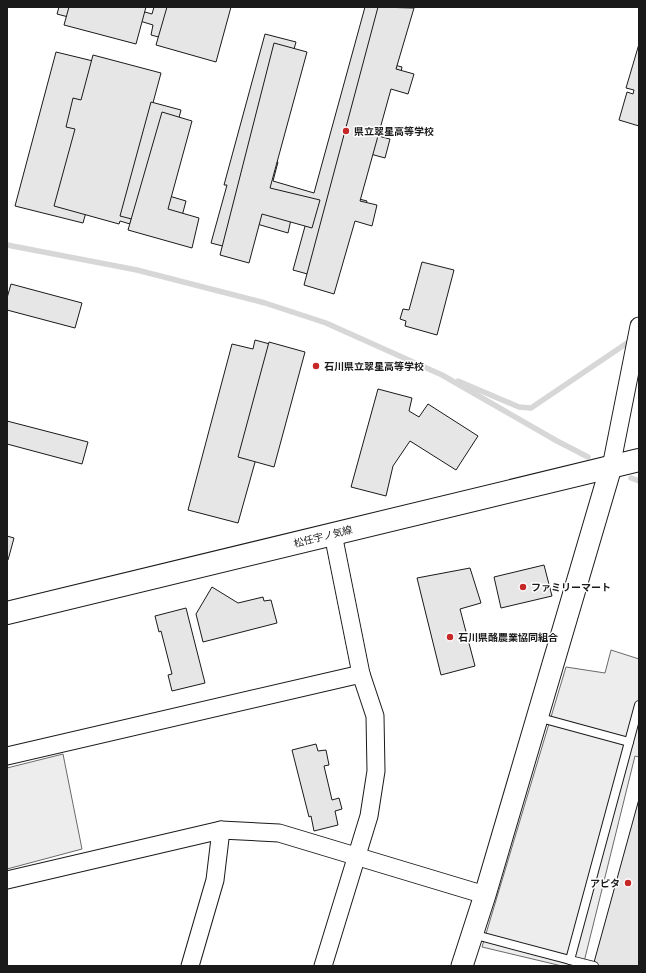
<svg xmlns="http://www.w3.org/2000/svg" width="646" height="973" font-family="'Work Sans','Noto Sans JP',sans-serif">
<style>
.built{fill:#ededed;stroke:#6a6a6a}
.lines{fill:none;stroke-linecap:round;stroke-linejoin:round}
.stream{stroke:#d7d7d7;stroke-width:5.5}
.building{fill:#e6e6e6;stroke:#1a1a1a}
.service-casing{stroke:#1a1a1a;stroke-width:10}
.minor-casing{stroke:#1a1a1a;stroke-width:19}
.tertiary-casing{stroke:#1a1a1a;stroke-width:23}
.primary-casing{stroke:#1a1a1a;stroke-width:24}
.service{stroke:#fff;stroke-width:8}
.minor{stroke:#fff;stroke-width:17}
.tertiary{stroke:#fff;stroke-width:21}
.primary{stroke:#fff;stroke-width:22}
.poi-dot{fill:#c62828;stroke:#fff;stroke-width:1.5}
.labels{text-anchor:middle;stroke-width:3;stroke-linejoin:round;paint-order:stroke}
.poi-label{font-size:10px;font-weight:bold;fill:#1a1a1a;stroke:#fff;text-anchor:start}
.street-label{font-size:10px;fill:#1a1a1a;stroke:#fff}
</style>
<rect width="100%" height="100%" fill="#fff"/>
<g class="built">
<polygon points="611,650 639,659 639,757 635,756 583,966 562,966 482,947 566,667 605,673"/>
<polygon points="63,754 82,849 7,869 7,768"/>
</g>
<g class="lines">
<g class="stream">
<polyline points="7,245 137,270 265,303 326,323 442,375 557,441 588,457"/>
<polyline points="458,381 519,407 531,408 633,339"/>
<polyline points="631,478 639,481"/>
</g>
</g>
<g class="building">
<polygon points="59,7 135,7 134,9 152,14 154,7 219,7 207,50 151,35 153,25 130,18 125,32 57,14"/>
<polygon points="69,7 146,7 136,44 64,25"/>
<polygon points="167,7 231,7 216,62 156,45"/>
<polygon points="365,7 398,7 383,62 402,67 399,81 381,76 366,133 390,139 385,158 356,150 344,195 367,201 363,214 341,208 322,278 293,270 307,219 292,215 288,233 257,224 261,207 250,204 238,250 211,243 227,185 224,185 265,34 296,42 264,158 278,162 273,181 314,193"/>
<polygon points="378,7 414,8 396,69 414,74 408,94 391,89 360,201 377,205 372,226 355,221 334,294 304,285"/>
<polygon points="274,43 307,52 270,188 320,200 312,228 262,214 249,263 220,255"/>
<polygon points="639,44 639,126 619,120 627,92 633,94 634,90 626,88"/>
<polygon points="56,52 126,69 83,223 15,206"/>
<polygon points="93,55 161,73 128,196 137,198 130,224 120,221 119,224 54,206 75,129 66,127 73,98 81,100"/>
<polygon points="151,102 181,110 159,193 186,201 178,231 120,216"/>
<polygon points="162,112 192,121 168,209 199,218 192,248 128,230"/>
<polygon points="422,262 454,270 437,335 405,326 406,321 400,319 403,309 409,310"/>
<polygon points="11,284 82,303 75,328 7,310 7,298"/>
<polygon points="255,340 292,350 280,393 275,391 238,523 188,510 232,344 253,349"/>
<polygon points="269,342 305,352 274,467 238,457"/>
<polygon points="378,389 412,398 409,411 419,417 428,404 478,436 456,470 410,441 393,466 386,496 351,487"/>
<polygon points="7,421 88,442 82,464 7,444"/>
<polygon points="7,536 14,538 8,560 7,560"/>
<polygon points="544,565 552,596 501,608 494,577"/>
<polygon points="470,568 481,603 460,609 475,666 441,675 417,578"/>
<polygon points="212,587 238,603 263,597 264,601 271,600 277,623 203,642 196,614"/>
<polygon points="186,608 205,683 172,691 168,675 172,674 161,631 159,632 155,616"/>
<polygon points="316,744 318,751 326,750 329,765 324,766 332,800 339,798 342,809 335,811 338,825 314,831 311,816 309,817 292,750"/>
<polygon points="639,799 639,966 593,966"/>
</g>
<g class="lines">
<g class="service-casing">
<g id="service">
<polyline points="537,717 629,742"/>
<polyline points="472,934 570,960 639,705"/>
<polyline points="570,960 594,966"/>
</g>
</g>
<g class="minor-casing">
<g id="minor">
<polyline points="611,467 639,326"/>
<polyline points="333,534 361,674"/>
<polyline points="7,756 361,674 375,716 376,771 369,816 323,966"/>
<polyline points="7,880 221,830 279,833 485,895"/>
<polyline points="190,966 215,880 221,830"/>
</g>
</g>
<g class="tertiary-casing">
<polyline id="tertiary" points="462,966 485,895 611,467"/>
</g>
<g class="primary-casing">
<polyline id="primary" points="7,613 639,460"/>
</g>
<use href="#service" class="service"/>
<use href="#minor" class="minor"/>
<use href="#tertiary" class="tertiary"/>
<use href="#primary" class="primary"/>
</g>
<g class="poi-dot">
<circle cx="346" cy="131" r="4"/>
<circle cx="316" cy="366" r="4"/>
<circle cx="523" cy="587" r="4"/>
<circle cx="450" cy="637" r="4"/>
<circle cx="628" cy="883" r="4"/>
</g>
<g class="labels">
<g class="poi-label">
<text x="354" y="135">県立翠星高等学校</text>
<text x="324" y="370">石川県立翠星高等学校</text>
<text x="531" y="591">ファミリーマート</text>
<text x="458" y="641">石川県酪農業協同組合</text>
<text x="620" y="887" text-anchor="end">アピタ</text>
</g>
<g class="street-label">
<text transform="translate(323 536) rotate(-14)" y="4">松任宇ノ気線</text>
</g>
</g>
<rect width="646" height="973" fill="none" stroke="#1a1a1a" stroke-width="16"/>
</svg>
